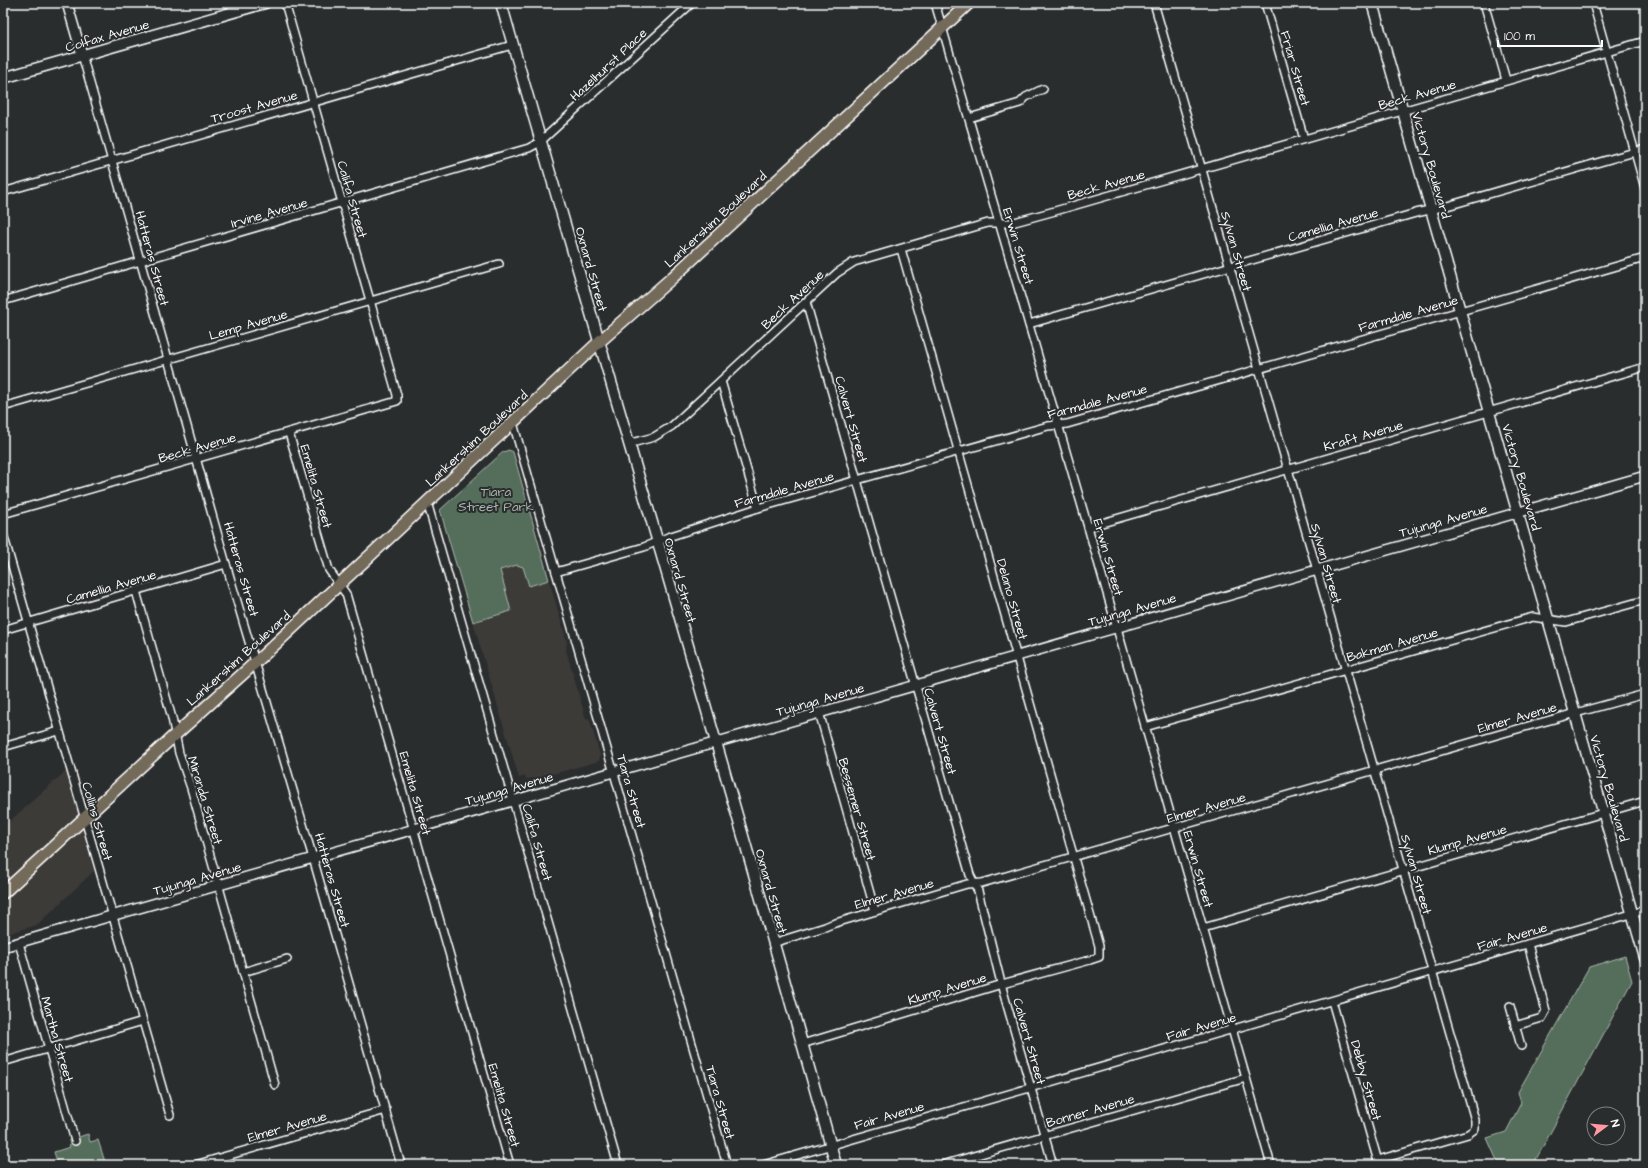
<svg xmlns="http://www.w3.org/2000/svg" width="1648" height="1168" font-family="'Architects Daughter',sans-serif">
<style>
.built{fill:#3d3a38}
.green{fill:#556e5b;stroke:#aab6ad}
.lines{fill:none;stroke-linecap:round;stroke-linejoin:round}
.minor-casing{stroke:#fff;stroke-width:10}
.tertiary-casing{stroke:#fff;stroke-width:12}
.secondary-casing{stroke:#fff;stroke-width:13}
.primary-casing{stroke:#fff;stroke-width:14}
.minor{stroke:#2a2d2e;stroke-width:7}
.tertiary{stroke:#2a2d2e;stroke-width:9}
.secondary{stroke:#2a2d2e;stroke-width:10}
.primary{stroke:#736a5a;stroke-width:11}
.labels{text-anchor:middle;stroke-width:4;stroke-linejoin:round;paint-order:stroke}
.street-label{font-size:13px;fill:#fff;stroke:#2a2d2e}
.park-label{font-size:13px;fill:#aab6ad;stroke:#2a2d2e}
</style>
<rect width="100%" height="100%" fill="#2a2d2e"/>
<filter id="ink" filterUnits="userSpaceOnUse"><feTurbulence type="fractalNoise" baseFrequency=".025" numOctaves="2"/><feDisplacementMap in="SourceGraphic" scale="8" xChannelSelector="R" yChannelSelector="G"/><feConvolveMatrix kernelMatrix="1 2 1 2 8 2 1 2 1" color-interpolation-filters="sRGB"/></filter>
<g filter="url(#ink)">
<g class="built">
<polygon points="448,537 523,567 529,586 549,580 567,642 566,650 586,719 589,718 600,755 599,761 535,779 534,778 526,779 525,776 519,778"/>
<polygon points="66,771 94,871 37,925 3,935 3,827"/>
</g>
<g class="green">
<polygon points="509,450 513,452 549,580 529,586 523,567 517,565 500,570 511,611 473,622 440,510 503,452"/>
<polygon points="1645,873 1645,895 1639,875"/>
<polygon points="1625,956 1632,981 1533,1165 1499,1165 1487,1138 1506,1132 1521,1103 1518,1092 1589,967"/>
<polygon points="88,1134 90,1142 98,1140 106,1165 58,1165 54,1152 70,1147 69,1140"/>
</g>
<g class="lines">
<g class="minor-casing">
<g id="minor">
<polyline points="935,3 1088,527 1271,1165"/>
<polyline points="1154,3 1475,1120 1475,1129 1468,1134 1378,1160"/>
<polyline points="1265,3 1304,139"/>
<polyline points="1484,3 1506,80"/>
<polyline points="1593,3 1645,188"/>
<polyline points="82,55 226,564 313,858 401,1165"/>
<polyline points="969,118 1020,103 1026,97 1043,89"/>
<polyline points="3,192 512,45"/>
<polyline points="3,301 529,148 540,142 692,3"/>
<polyline points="806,302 970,875 978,891 1003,991 1053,1165"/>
<polyline points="1029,324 1416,213 1447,206 1645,149"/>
<polyline points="721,381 758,508"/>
<polyline points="3,407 499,264"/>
<polyline points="513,423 727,1165"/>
<polyline points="289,433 329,570 346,594 510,1165"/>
<polyline points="628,444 654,437 672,426 837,273 854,262 988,223 1011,223 1055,211 1645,41"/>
<polyline points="427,502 618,1165"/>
<polyline points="3,514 397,401 397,395 285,3"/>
<polyline points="1088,527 1645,367"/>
<polyline points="3,534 170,1115"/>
<polyline points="556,572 644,547 668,537 758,508 1048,426 1067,424 1645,258"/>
<polyline points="136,591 172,718 179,753 191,788 275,1085"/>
<polyline points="3,630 226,564"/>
<polyline points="819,712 875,911"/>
<polyline points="1145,727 1533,617 1566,622 1645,600"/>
<polyline points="3,747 59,731"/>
<polyline points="1203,928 1645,801"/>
<polyline points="19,943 75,1141"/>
<polyline points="773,943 825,927 832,924 967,884 982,883 1521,728 1645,694"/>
<polyline points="243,972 287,959"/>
<polyline points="1332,1001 1379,1165"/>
<polyline points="1510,1006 1521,1046"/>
<polyline points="1515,1026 1542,1018 1546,1011 1528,944"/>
<polyline points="802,1044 1002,984 1090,960 1099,957 1099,946 901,249"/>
<polyline points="3,1062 143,1021"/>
<polyline points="195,1165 386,1110"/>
<polyline points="763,1165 1645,910"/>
<polyline points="942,1165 1246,1078"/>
</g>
</g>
<g class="tertiary-casing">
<g id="tertiary">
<polyline points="67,3 82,55"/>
<polyline points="3,947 1645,476"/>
</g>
</g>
<g class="secondary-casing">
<g id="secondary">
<path d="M501,3C612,391 729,776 836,1165"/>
<polyline points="1372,3 1645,958"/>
<polyline points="3,78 265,3"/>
</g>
</g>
<g class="primary-casing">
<polyline id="primary" points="3,893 176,734 256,662 599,342 673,277 969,3"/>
</g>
<use href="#minor" class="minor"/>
<use href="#tertiary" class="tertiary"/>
<use href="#secondary" class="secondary"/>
<use href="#primary" class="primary"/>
</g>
</g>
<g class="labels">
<g class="street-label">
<text transform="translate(107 35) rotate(-16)" y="5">Colfax Avenue</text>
<text transform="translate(608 64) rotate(-43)" y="5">Hazelhurst Place</text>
<text transform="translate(1296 68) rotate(74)" y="5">Friar Street</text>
<text transform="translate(1417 94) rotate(-16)" y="5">Beck Avenue</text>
<text transform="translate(254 106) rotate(-16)" y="5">Troost Avenue</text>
<text transform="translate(1432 165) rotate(74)" y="5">Victory Boulevard</text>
<text transform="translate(1106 184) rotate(-16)" y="5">Beck Avenue</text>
<text transform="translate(353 199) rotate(74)" y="5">Califa Street</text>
<text transform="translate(269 212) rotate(-16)" y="5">Irvine Avenue</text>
<text transform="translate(715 219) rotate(-43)" y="5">Lankershim Boulevard</text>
<text transform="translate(1333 224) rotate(-16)" y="5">Camellia Avenue</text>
<text transform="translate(1019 246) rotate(73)" y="5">Erwin Street</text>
<text transform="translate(1237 251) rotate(74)" y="5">Sylvan Street</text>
<text transform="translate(153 258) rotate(75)" y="5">Hatteras Street</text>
<text transform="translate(592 269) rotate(74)" y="5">Oxnard Street</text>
<text transform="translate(792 299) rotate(-43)" y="5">Beck Avenue</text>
<text transform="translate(1408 313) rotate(-16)" y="5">Farmdale Avenue</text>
<text transform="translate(248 324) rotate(-16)" y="5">Lemp Avenue</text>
<text transform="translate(1097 401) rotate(-15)" y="5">Farmdale Avenue</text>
<text transform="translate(852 419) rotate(74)" y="5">Calvert Street</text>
<text transform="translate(1363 435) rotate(-16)" y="5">Kraft Avenue</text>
<text transform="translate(476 438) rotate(-43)" y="5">Lankershim Boulevard</text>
<text transform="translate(197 447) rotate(-16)" y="5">Beck Avenue</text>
<text transform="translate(1522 477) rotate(74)" y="5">Victory Boulevard</text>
<text transform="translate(317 486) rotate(74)" y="5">Emelita Street</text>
<text transform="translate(784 489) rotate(-16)" y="5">Farmdale Avenue</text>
<text transform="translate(1443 520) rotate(-16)" y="5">Tujunga Avenue</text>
<text transform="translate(1109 557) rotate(74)" y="5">Erwin Street</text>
<text transform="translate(1327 563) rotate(74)" y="5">Sylvan Street</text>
<text transform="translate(242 569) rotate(74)" y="5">Hatteras Street</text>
<text transform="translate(681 580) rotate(74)" y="5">Oxnard Street</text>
<text transform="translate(111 586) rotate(-16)" y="5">Camellia Avenue</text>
<text transform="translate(1013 599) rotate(74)" y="5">Delano Street</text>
<text transform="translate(1132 609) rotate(-16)" y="5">Tujunga Avenue</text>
<text transform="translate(1392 644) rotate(-16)" y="5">Bakman Avenue</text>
<text transform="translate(238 658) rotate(-42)" y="5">Lankershim Boulevard</text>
<text transform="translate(820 699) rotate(-16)" y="5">Tujunga Avenue</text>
<text transform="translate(1517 717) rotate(-16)" y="5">Elmer Avenue</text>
<text transform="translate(941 731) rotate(74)" y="5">Calvert Street</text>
<text transform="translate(509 788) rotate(-16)" y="5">Tujunga Avenue</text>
<text transform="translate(1610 788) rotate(74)" y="5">Victory Boulevard</text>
<text transform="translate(632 791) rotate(74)" y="5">Tiara Street</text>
<text transform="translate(416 793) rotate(74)" y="5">Emelita Street</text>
<text transform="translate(206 800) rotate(73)" y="5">Miranda Street</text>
<text transform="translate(1206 807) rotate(-16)" y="5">Elmer Avenue</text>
<text transform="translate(858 809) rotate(74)" y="5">Bessemer Street</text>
<text transform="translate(98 821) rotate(74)" y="5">Collins Street</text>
<text transform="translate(1467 839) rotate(-16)" y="5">Klump Avenue</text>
<text transform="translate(538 842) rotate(74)" y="5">Califa Street</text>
<text transform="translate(1199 869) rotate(74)" y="5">Erwin Street</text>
<text transform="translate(1417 874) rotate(74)" y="5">Sylvan Street</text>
<text transform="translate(197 878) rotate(-16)" y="5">Tujunga Avenue</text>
<text transform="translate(333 880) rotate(74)" y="5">Hatteras Street</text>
<text transform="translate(772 891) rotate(74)" y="5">Oxnard Street</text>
<text transform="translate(894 893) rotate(-16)" y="5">Elmer Avenue</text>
<text transform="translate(1512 936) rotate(-16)" y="5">Fair Avenue</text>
<text transform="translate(947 988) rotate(-17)" y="5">Klump Avenue</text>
<text transform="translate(1201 1026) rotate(-16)" y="5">Fair Avenue</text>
<text transform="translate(58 1039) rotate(74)" y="5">Martha Street</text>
<text transform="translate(1030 1041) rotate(74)" y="5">Calvert Street</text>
<text transform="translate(1367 1080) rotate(74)" y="5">Debby Street</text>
<text transform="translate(721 1102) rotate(74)" y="5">Tiara Street</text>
<text transform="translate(505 1105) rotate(74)" y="5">Emelita Street</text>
<text transform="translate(1090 1110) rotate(-16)" y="5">Bonner Avenue</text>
<text transform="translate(889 1115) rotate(-16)" y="5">Fair Avenue</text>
<text transform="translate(287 1126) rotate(-16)" y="5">Elmer Avenue</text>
</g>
<g class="park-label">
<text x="496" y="496">Tiara<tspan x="496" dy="15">Street Park</tspan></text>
</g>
</g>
<rect width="1648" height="1168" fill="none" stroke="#2a2d2e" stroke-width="16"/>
<rect x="8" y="8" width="1632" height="1152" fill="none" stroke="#fff" stroke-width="1.5" filter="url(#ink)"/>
<g transform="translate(1606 1126) rotate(74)"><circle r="19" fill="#2a2d2e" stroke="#7f8182"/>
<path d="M0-3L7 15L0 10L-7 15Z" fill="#ff9aa2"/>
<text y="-6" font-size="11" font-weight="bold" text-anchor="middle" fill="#ffffff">N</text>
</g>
<path d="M1498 40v6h104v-6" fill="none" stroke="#ffffff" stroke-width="2"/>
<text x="1504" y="40" font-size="12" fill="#ffffff" stroke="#2a2d2e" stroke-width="3" paint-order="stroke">100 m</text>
</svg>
